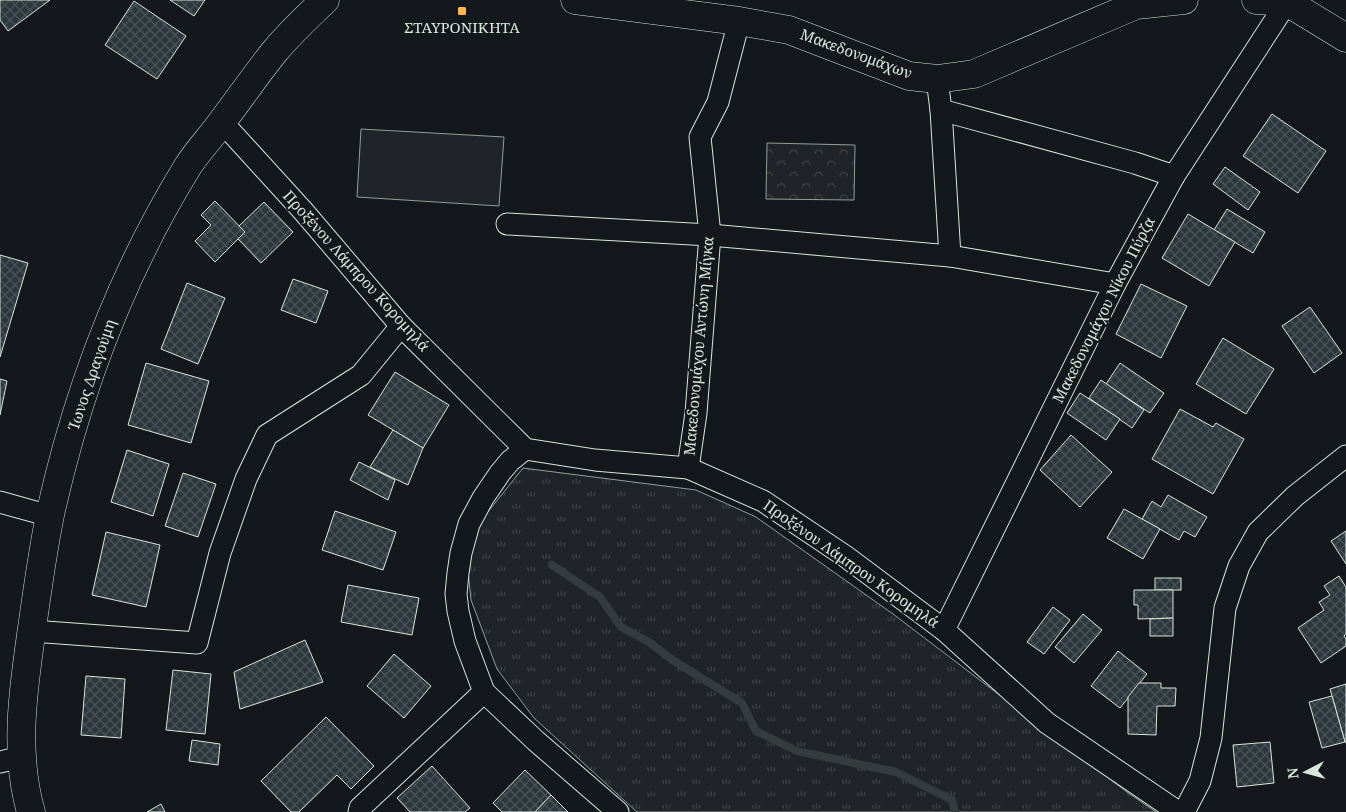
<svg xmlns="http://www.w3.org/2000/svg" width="1346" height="812" font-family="'Noto Serif',serif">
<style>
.grass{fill:url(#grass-tufts);stroke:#939e99}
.park{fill:url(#park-crowns);stroke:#939e99}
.garden{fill:#202428;stroke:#939e99}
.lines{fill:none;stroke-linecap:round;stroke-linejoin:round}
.stream{stroke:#363b3e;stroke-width:8}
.building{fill:url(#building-cross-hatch);stroke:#d8e6dc}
.minor-casing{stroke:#d8e6dc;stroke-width:23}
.tertiary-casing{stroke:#d8e6dc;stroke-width:29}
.minor{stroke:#14181c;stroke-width:21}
.tertiary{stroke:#14181c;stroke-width:28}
.poi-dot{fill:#ffb74d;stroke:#14181c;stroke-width:2}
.labels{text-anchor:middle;stroke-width:4;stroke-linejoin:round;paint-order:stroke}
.poi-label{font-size:15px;fill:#d8e6dc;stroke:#14181c}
.street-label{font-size:15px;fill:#d8e6dc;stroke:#14181c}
</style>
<defs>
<pattern id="grass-tufts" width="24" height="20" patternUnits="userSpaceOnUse" patternTransform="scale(1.25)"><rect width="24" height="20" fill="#202428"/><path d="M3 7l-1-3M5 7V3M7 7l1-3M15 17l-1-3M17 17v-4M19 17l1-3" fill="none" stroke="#404447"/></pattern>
<pattern id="park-crowns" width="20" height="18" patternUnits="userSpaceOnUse" patternTransform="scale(1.25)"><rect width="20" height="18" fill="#202428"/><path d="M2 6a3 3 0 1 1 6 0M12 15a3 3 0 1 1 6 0" fill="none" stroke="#404447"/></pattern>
<pattern id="building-cross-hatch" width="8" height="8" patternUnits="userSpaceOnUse" patternTransform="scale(1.25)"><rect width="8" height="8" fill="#2c363c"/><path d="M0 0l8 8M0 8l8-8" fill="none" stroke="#4a5358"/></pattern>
</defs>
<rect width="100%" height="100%" fill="#14181c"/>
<polygon class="grass" points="523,468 696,490 756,517 893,614 1127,792 1156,812 637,812 534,718 497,669 471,600 467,561 479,523"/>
<polygon class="park" points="767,143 855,145 854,200 766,199"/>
<polygon class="garden" points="361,129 504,137 499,206 357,197"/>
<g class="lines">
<polyline class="stream" points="552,565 600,597 621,627 649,642 674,661 742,703 756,731 797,751 896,772 952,800 955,812"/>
</g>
<g class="building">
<polygon points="0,0 50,0 8,31 0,20"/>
<polygon points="170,0 205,0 194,16"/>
<polygon points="134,1 186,36 157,79 105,45"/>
<polygon points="1272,114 1326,151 1298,193 1243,156"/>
<polygon points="1225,167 1260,192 1248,210 1213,184"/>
<polygon points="215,201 245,232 215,262 195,241 211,225 201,215"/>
<polygon points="264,202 293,232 261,263 238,239 245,232 239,226"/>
<polygon points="1227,209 1265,232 1253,253 1214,230"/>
<polygon points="1188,214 1235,242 1209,286 1162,258"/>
<polygon points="0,255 28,263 0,357"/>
<polygon points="293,279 328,291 316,323 281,310"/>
<polygon points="187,283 225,298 198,364 161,349"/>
<polygon points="1141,284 1187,306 1161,358 1116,334"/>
<polygon points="1310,307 1342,353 1314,373 1282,326"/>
<polygon points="1223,338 1274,369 1246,414 1196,384"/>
<polygon points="146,363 209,381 191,443 128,425"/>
<polygon points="1120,363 1164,393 1150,413 1106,384"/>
<polygon points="395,372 449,405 423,448 368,415"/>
<polygon points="0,379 7,381 0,415"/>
<polygon points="1101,380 1144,410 1132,428 1089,398"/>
<polygon points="1080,393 1120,419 1106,440 1067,413"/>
<polygon points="1180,409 1213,427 1216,423 1244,439 1213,494 1152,459"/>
<polygon points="393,430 423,448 408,485 370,467"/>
<polygon points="1071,435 1112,472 1080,507 1040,470"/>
<polygon points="127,450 169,464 153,516 111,502"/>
<polygon points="359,462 395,480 388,500 350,480"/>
<polygon points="183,473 216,484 198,537 165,526"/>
<polygon points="1168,495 1207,517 1195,537 1184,531 1179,540 1142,519 1152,501 1161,507"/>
<polygon points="1124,509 1160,529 1143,559 1107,538"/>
<polygon points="335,511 396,532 383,570 322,550"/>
<polygon points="1346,531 1346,564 1331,541"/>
<polygon points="106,532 160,545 146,607 92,595"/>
<polygon points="1339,576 1346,587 1346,634 1344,636 1346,639 1346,646 1321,663 1298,628 1324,610 1319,602 1330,595 1324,586"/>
<rect x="1155" y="578" width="26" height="12"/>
<polygon points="348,585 419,598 412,635 341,622"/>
<polygon points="1134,590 1173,590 1173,618 1138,619 1138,605 1134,605"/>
<polygon points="1053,607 1070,620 1044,654 1027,642"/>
<polygon points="1083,614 1102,630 1074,663 1055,647"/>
<polygon points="1173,618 1173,636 1150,636 1150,619"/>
<polygon points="305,640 323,682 240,709 234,672"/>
<polygon points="1118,651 1147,674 1120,708 1091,686"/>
<polygon points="394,654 431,686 404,718 367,686"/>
<polygon points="173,670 211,674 205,734 166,730"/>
<polygon points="86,676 125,679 121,738 81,735"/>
<polygon points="1139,683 1161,683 1161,688 1176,688 1175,706 1157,706 1156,735 1128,734 1128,697"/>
<polygon points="1346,684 1346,742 1345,742 1330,689"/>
<polygon points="1332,696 1345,742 1322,748 1309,702"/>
<polygon points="326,717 374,766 351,789 337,775 299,812 291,812 261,781"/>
<polygon points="192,740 220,744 218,765 189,761"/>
<polygon points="1270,742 1274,783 1237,787 1233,745"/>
<polygon points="432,766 470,808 465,812 410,812 397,798"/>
<polygon points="525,770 551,795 535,812 502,812 493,803"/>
<polygon points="551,795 568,812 535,812"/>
<polygon points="161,804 165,812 147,812"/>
</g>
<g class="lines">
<g class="minor-casing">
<g id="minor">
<polyline points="937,79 941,110 950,256"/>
<polyline points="941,110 1135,163 1174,176"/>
<polyline points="222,122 304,212 401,326 525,449 595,460 688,468 763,501 845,556 944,630 1047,723 1178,812"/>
<polyline points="507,224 710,235 950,256 1115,284"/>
<polyline points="525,449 510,461 500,473 483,498 469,524 461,553 458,573 456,594 458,611 465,641 484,692 536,741 618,812"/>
<polyline points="688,468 696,413 710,235 700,137 718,102 739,21"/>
<polyline points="0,502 50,516"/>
<polyline points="944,630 1115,284 1174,176 1287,2 1283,0"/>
<polyline points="32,631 197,643 220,553 246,479 267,435 361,375 401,326"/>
<polyline points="0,762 21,757"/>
<polyline points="359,812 360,808 484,692"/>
<polyline points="1184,812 1200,781 1211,738 1225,608 1239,566 1258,532 1295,496 1346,456"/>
</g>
</g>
<g class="tertiary-casing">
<g id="tertiary">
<polyline points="575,0 739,21 789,30 909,76 937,79 974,74 1136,5 1184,0"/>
<polyline points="1256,0 1287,2 1346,38"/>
<path d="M31,812C13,750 24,684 33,621C38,585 43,550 50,515C77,392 122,273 188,166C199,149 213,135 224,119C241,97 257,73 275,51C290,33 308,16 325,0"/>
</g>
</g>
<use href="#minor" class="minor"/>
<use href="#tertiary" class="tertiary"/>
</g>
<rect class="poi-dot" x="457" y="6" width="10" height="10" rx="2.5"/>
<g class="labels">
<g class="poi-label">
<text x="462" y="33">ΣΤΑΥΡΟΝΙΚΗΤΑ</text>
</g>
<g class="street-label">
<text transform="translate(856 54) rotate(20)" y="5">Μακεδονομάχων</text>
<text transform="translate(356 271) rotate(48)" y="5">Προξένου Λάμπρου Κορομηλά</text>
<text transform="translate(1104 310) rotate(-63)" y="5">Μακεδονομάχου Νίκου Πύρζα</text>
<text transform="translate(699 346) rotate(-85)" y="5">Μακεδονομάχου Αντώνη Μίγκα</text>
<text transform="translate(92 375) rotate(-71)" y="5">Ίωνος Δραγούμη</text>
<text transform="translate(851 564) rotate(35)" y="5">Προξένου Λάμπρου Κορομηλά</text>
</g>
</g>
<g transform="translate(1306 772) rotate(264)" stroke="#14181c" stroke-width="4" paint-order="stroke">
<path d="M0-4L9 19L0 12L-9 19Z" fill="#d8e6dc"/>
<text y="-8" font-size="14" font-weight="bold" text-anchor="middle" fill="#d8e6dc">N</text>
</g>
</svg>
